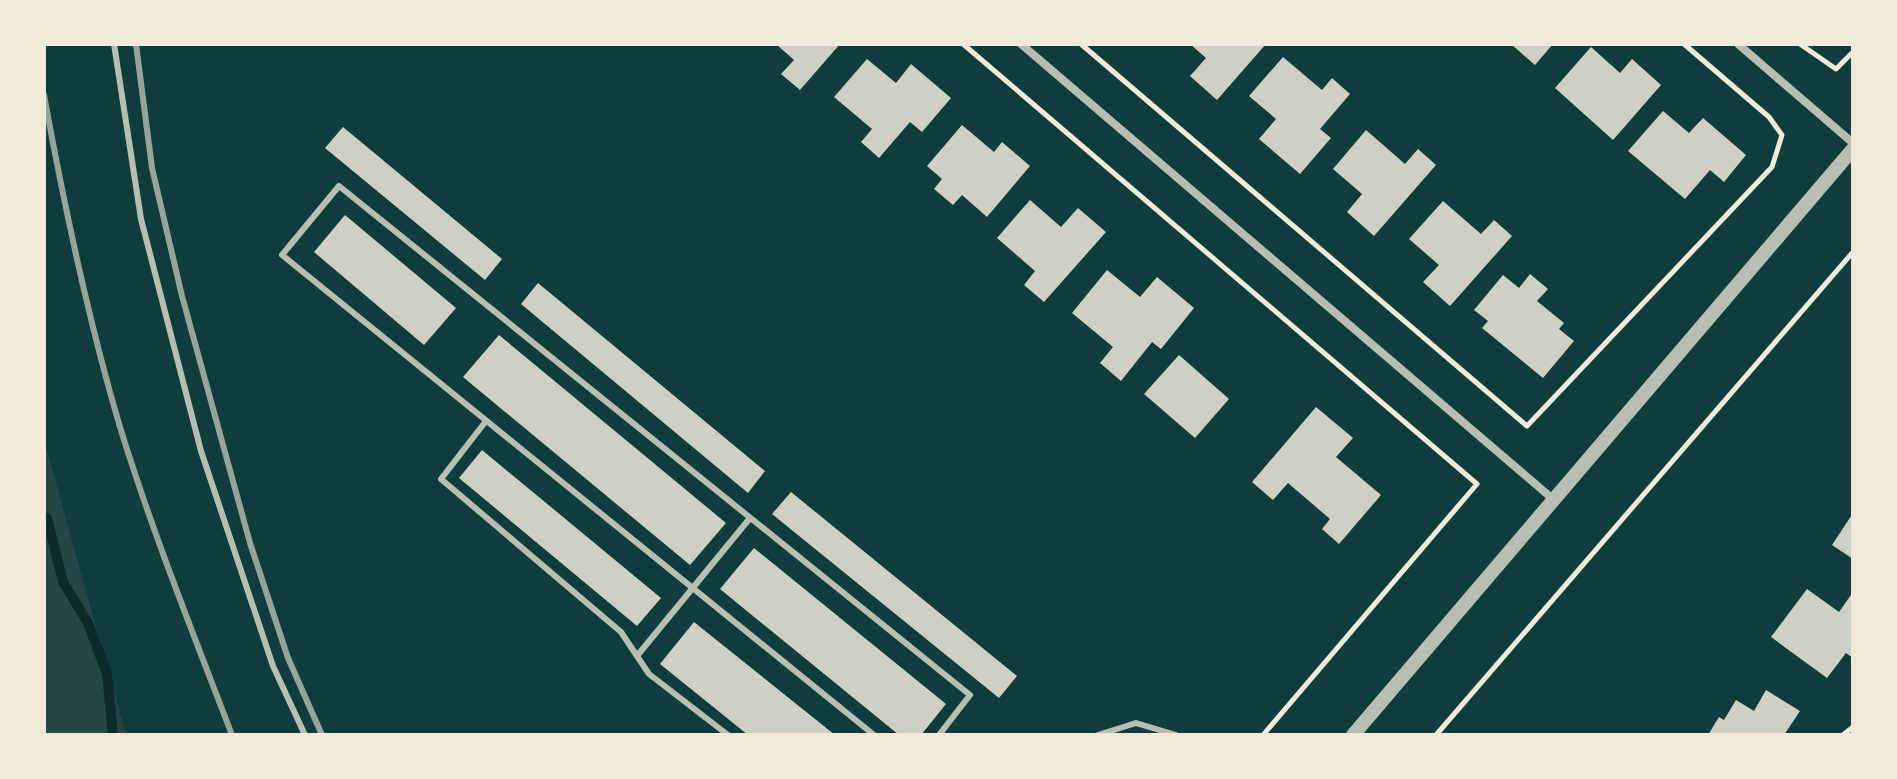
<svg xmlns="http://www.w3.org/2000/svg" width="1897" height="779" font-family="Ubuntu,sans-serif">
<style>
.green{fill:#244646}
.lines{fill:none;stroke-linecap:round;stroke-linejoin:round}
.stream{stroke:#0a2a2b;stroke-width:10}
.building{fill:#cfcfc3}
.path{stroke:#f1e9da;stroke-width:5}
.service{stroke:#b8beb3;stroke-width:6}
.minor{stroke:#b8beb3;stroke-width:8}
.tertiary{stroke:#b8beb3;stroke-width:14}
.rail{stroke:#97a49c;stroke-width:6}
</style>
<rect width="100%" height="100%" fill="#0f3d3e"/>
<polygon class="green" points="44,440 126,735 44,735"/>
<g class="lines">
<polyline class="stream" points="44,517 47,518 63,582 88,623 107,674 113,735"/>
</g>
<g class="building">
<polygon points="776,44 840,44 800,90 781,74 794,60"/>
<polygon points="1190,44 1266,44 1217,100 1190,76 1206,58"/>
<polygon points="1511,44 1553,44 1535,65"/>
<polygon points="1591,47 1620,73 1632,59 1661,85 1613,140 1555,88"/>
<polygon points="1283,57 1322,90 1332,78 1350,94 1320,129 1331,138 1300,174 1259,139 1276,119 1249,96"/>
<polygon points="867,59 896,83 911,64 951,98 922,132 910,122 879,158 861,142 872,129 834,97"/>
<polygon points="1663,111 1689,133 1703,118 1746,155 1724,182 1710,170 1685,199 1628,151"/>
<polygon points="962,125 994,152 1002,142 1030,166 987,217 962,195 953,205 934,189 942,179 927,166"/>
<polygon points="343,127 502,259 485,280 325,148"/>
<polygon points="1366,130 1405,164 1418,149 1436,165 1374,236 1347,212 1362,194 1333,169"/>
<polygon points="1030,200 1061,227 1078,208 1106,232 1044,302 1024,285 1035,271 997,238"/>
<polygon points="1443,201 1481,234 1494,220 1512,236 1450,306 1423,282 1439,265 1409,239"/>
<polygon points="345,215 456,308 424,345 314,252"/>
<polygon points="1107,270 1140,297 1157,277 1194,308 1161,349 1152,342 1121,381 1100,363 1113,347 1072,313"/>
<polygon points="1530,274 1548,289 1537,301 1564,323 1559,329 1574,341 1543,378 1482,328 1488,321 1474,310 1503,275 1519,288"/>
<polygon points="538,283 765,471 748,493 521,304"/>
<polygon points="499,335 726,523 690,565 463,377"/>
<polygon points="1179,355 1229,399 1195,438 1144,394"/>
<polygon points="1316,407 1353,438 1336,457 1381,495 1339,544 1322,529 1330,519 1288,483 1273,500 1252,482"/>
<polygon points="482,450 661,598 637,626 459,478"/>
<polygon points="791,492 1017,676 999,698 772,514"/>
<polygon points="1853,513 1853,559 1832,545"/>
<polygon points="754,548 946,704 921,735 899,735 720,589"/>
<polygon points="1807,589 1839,612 1853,592 1853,658 1846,653 1827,678 1771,637"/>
<polygon points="694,622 835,735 748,735 660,664"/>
<polygon points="1766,690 1800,711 1784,735 1708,735 1719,717 1724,720 1736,700 1754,711"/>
</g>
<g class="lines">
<g class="path">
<polyline points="963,44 1477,484 1263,735"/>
<polyline points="1081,44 1527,426 1772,167 1782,135 1769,117 1684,44"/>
<polyline points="1800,44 1836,69 1853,52"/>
<polyline points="1436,735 1853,252"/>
<polyline points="1843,735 1853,727"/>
</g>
<g class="service">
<polyline points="114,44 141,219 201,451 273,666 305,735"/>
<polyline points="486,421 441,479 621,632 649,674 728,735"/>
<polyline points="637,656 750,518"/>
<polyline points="874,735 282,255 339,186 970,695 939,735"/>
<polyline points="1098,735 1136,723 1176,735"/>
</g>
<g class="minor">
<polyline points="1021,44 1554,500"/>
<polyline points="1738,44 1853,143"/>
</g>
<polyline class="tertiary" points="1353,735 1853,149"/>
<g class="rail">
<polyline points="136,44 152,168 182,296 250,543 288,658 322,735"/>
<path d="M44,95C64,205 88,319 120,427C152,531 193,633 232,735"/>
</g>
</g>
<rect width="1897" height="779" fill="none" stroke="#f1e9da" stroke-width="92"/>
</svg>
